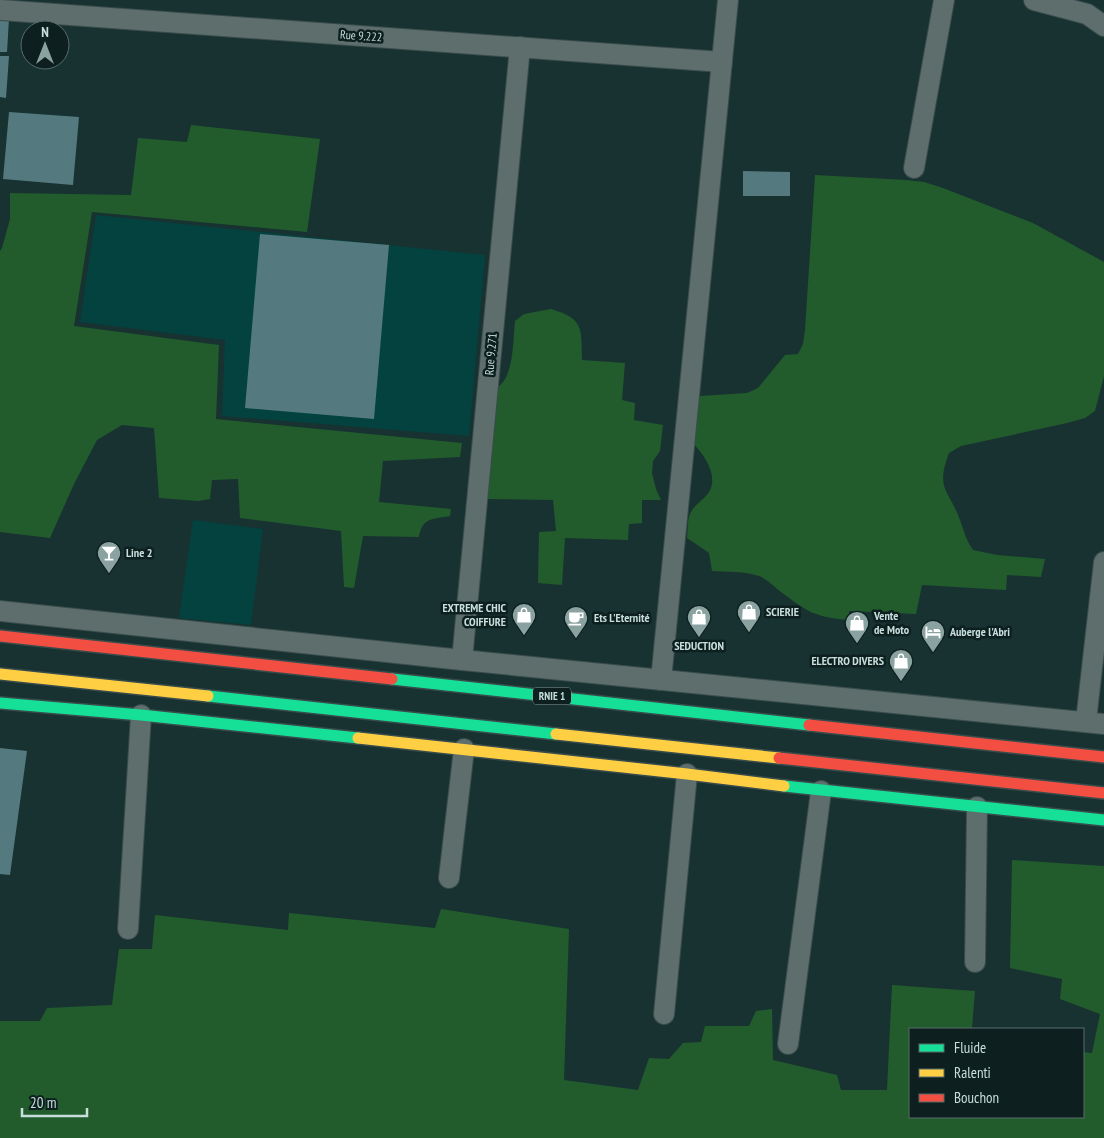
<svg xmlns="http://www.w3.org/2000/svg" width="1104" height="1138" font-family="'PT Sans Narrow',sans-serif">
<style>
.built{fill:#04423f}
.green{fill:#225c2d}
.building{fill:#547a7f}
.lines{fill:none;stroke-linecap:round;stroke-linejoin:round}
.street-casing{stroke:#394c4c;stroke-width:22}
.fast-casing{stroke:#394c4c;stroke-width:14}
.slow-casing{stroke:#394c4c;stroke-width:14}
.jam-casing{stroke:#394c4c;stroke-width:14}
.street{stroke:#5d6e6c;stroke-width:20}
.fast{stroke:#16e098;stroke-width:11}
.slow{stroke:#ffcf43;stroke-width:11}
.jam{stroke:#f24e42;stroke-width:11}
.labels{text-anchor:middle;stroke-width:5;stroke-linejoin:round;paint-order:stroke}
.shield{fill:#0d201f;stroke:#8fa5a3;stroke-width:1}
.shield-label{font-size:11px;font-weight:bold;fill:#c7dedc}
.street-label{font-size:12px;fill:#c7dedc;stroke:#0d201f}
.poi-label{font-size:12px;font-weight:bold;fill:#c7dedc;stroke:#0d201f;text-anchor:start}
</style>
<rect width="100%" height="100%" fill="#183231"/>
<g class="built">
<polygon points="96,215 485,255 469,436 222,416 225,340 80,322"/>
<polygon points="193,520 263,529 251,625 179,618"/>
</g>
<g class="green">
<path d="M191,125L320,139L307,232L92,212L74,326L219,345L216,419L462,443L460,457L383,461L379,502L451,509L450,516C434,519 422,517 419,537L363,536L354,588L344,587L341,531L240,518L238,479L212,480L210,499L198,501L159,498L154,428L122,425L97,440L74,484L50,538L0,532V251L2,248L10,219V193L131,195L138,138L187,142Z"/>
<path d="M815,175L906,180L924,182L943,188L1033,223L1104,262V376L1095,411L1085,418L1067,423L961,446L949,453C935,490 949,489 960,520C964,531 966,540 973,550L997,555L1045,559L1041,577L1007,575L1006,590L922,585L916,614L849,611V620C814,617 808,612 781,592C774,587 767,579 759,576C745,571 727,572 712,571L709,553L687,538C688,530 687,518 691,512C695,504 705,499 709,492C719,475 704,455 693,443L699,396L747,393L758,388L785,355L798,354L803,344L805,330Z"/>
<path d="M551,309C585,319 581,329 582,360L625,363L622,400L635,403L634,420L663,425L660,451L653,461L652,473L656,489L661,500H642V523L629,524L628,540L565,538L562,585L538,583L539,532L556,531L553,500L486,499L497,387C514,379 513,339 515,321L524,314Z"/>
<polygon points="1012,860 1104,866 1104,1138 0,1138 0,1021 40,1021 47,1008 112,1005 119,949 152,949 155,915 288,930 289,913 435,928 441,909 569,929 564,1080 638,1090 649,1058 669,1059 683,1043 701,1042 705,1026 749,1026 756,1011 772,1009 773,1060 837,1075 841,1090 887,1090 892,985 975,991 972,1028 978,1029 910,1029 910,1117 1083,1117 1083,1052 1092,1053 1100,1014 1060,999 1062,979 1010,968"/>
</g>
<g class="building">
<polygon points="0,19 9,19 7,52 0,52"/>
<polygon points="0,56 9,56 6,98 0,97"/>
<polygon points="9,112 79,117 73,185 3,179"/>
<polygon points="743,171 790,172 790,196 743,196"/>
<polygon points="260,234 389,245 374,419 245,408"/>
<polygon points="0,748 27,751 10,875 0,874"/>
</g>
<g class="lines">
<g class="street-casing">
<g id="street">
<polyline points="1034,0 1087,14 1104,26"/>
<polyline points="0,10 722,62"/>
<polyline points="914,168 944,0"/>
<polyline points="0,611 462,660 1104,724"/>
<polyline points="462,660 520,47"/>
<polyline points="661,680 728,0"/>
<polyline points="1086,721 1104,562"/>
<polyline points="449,878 464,749"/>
<polyline points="128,929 141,715"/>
<polyline points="975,962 977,807"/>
<polyline points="664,1014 687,774"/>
<polyline points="788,1044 821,791"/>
</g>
</g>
<g class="fast-casing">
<g id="fast">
<polyline points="392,679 809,725"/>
<polyline points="208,696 556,734"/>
<polyline points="0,703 141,715 358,738"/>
<polyline points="784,786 1104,820"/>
</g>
</g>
<g class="slow-casing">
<g id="slow">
<polyline points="0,674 208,696"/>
<polyline points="556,734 779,758"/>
<polyline points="358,738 687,774 784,786"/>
</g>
</g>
<g class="jam-casing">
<g id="jam">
<polyline points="0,636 392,679"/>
<polyline points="809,725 1104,757"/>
<polyline points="779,758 1104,793"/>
</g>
</g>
<use href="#street" class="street"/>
<use href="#fast" class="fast"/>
<use href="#slow" class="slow"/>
<use href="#jam" class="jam"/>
</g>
<defs>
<g id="bar-pin" transform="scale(1.25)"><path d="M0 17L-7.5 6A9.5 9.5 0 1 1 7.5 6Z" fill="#8aa2a0" stroke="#0d201f"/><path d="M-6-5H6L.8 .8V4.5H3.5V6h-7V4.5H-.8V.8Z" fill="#fff"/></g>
<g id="shop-pin" transform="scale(1.25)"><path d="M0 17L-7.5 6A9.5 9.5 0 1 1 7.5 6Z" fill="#8aa2a0" stroke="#0d201f"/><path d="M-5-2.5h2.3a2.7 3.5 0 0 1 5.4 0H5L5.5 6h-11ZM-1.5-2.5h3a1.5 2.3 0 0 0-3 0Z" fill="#fff"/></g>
<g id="cafe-pin" transform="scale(1.25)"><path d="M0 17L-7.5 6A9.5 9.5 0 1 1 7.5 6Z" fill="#8aa2a0" stroke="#0d201f"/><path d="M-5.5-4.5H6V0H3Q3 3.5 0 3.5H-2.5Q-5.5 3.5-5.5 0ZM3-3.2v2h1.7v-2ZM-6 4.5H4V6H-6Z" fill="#fff"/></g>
<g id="hotel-pin" transform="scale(1.25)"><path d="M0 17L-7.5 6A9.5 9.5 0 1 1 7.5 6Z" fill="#8aa2a0" stroke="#0d201f"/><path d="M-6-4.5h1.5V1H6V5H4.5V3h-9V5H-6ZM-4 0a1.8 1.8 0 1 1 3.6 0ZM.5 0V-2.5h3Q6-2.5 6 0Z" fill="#fff"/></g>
</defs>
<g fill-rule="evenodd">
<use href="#bar-pin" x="109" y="553"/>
<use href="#shop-pin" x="749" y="612"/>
<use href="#shop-pin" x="524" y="615"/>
<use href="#shop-pin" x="699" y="617"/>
<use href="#cafe-pin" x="576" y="618"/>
<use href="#shop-pin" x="857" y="623"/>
<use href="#hotel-pin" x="933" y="632"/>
<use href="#shop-pin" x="901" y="661"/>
</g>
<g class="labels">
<rect class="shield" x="533" y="687.5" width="38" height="17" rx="4"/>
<g class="shield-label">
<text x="552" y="700">RNIE 1</text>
</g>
<g class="street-label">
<text transform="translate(361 36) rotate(4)" y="4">Rue 9.222</text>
<text transform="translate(491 354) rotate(-85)" y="4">Rue 9.271</text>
</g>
<g class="poi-label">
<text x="126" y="557">Line 2</text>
<text x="506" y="612" text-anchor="end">EXTREME CHIC<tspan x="506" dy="14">COIFFURE</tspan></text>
<text x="766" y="616">SCIERIE</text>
<text x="874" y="620">Vente<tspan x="874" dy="14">de Moto</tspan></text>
<text x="594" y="622">Ets L'Eternité</text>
<text x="950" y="636">Auberge l'Abri</text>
<text x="699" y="650" text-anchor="middle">SEDUCTION</text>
<text x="884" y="665" text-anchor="end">ELECTRO DIVERS</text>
</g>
</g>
<rect x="909" y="1028" width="175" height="90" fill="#0d201f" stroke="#576c6b"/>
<rect x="919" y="1044" width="25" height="8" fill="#16e098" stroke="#576c6b"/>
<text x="954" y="1053" font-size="15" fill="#c7dedc">Fluide</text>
<rect x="919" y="1069" width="25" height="8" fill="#ffcf43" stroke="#576c6b"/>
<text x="954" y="1078" font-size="15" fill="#c7dedc">Ralenti</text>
<rect x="919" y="1094" width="25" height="8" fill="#f24e42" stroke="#576c6b"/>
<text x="954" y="1103" font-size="15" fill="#c7dedc">Bouchon</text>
<g transform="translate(45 45)"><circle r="24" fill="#0d201f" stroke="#576c6b"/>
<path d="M0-4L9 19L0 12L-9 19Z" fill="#8aa2a0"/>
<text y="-8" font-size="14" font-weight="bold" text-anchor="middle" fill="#c7dedc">N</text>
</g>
<path d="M22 1108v8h65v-8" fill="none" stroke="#c7dedc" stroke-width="2.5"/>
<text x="30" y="1108" font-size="15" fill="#c7dedc" stroke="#0d201f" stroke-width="4" paint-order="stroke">20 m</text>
</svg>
